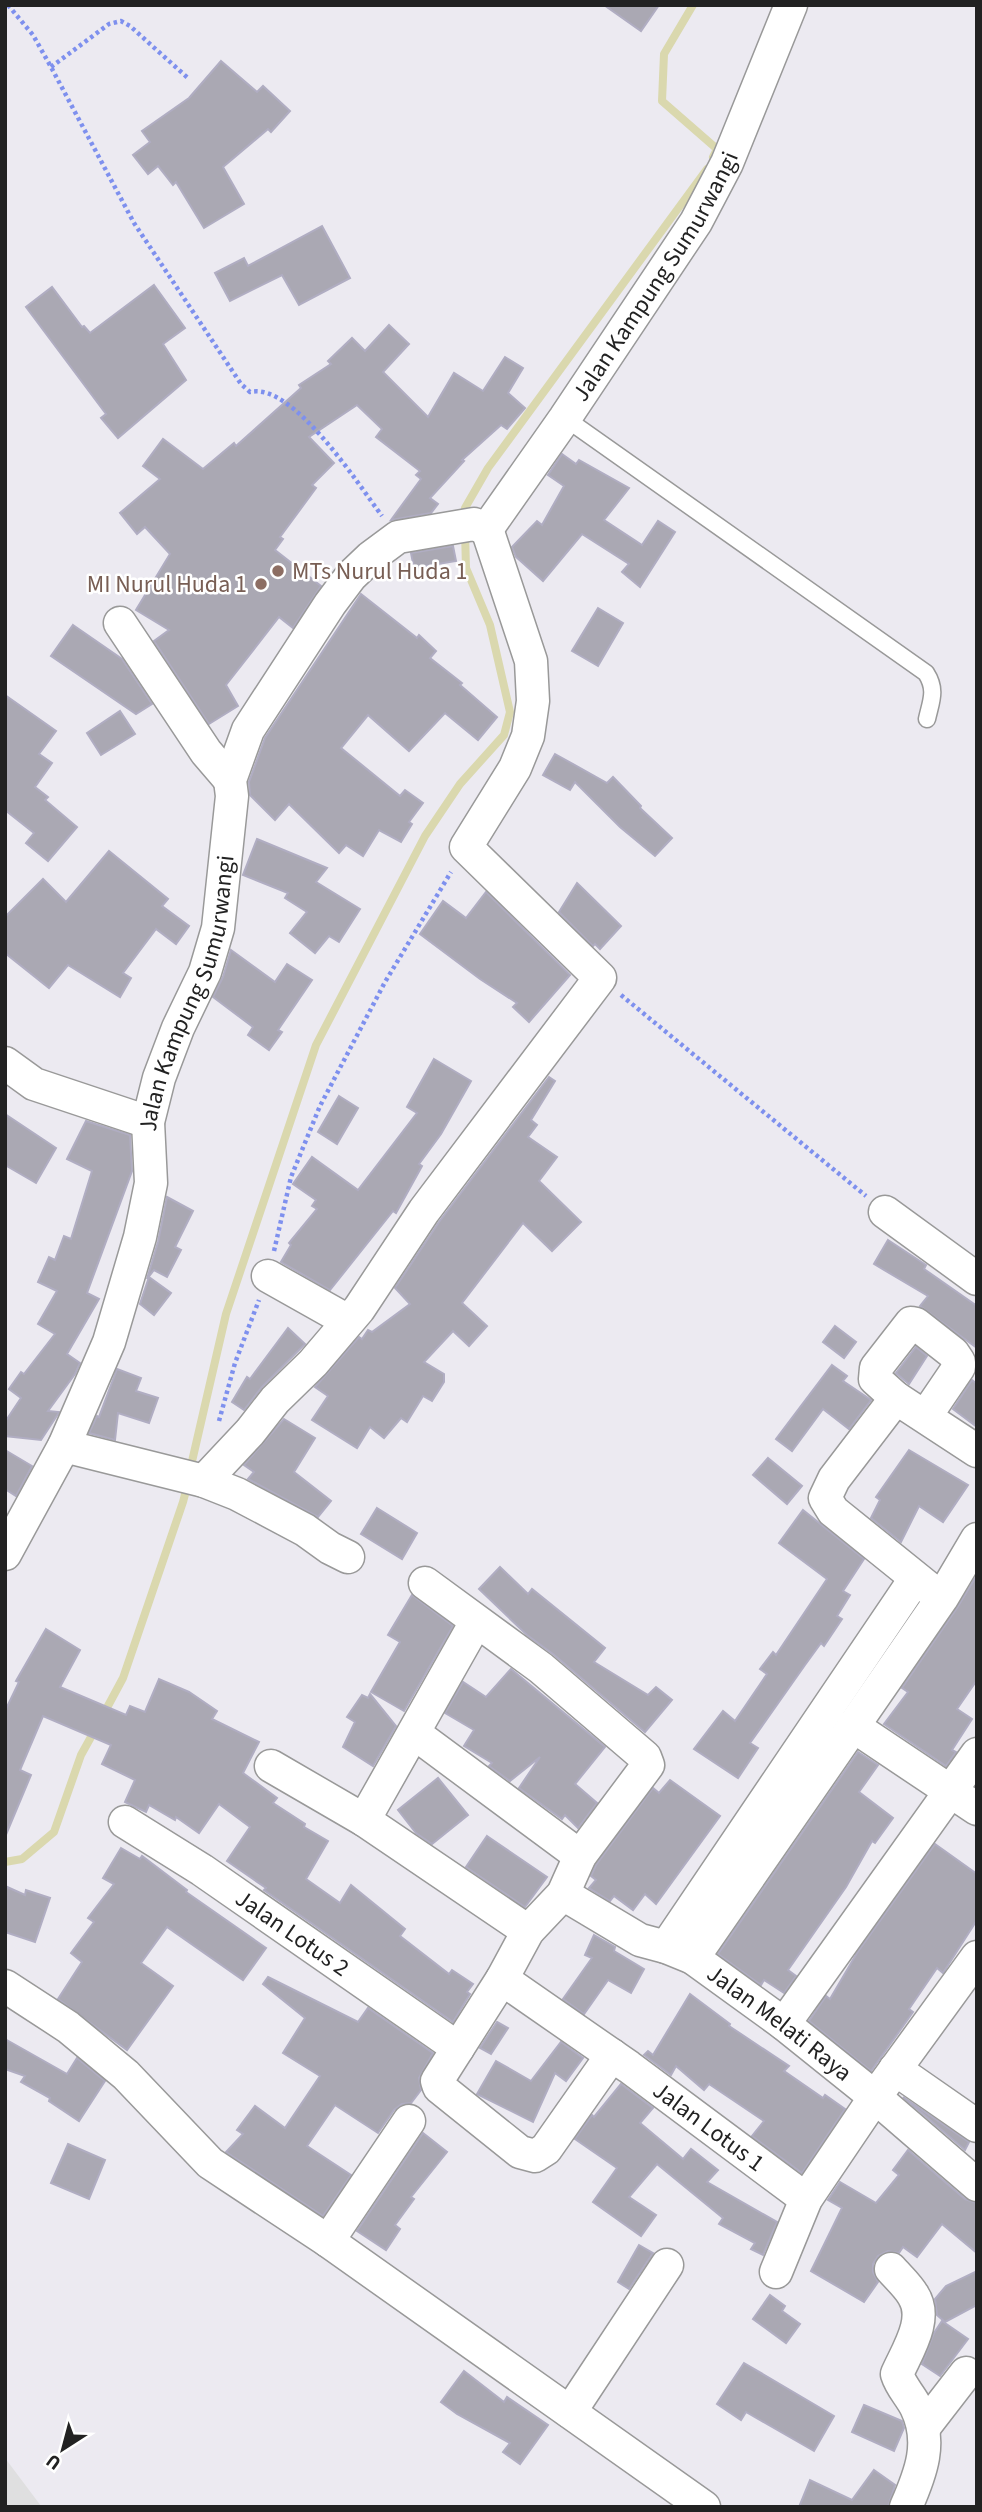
<svg xmlns="http://www.w3.org/2000/svg" width="982" height="2512" font-family="'Source Sans 3',sans-serif">
<style>
.residential{fill:#dfdfe0}
.lines{fill:none;stroke-linecap:round;stroke-linejoin:round}
.stream{stroke:#dad8ae;stroke-width:8}
.building{fill:#aaa8b3;stroke:#b0adc2;stroke-width:2}
.lane-casing{stroke:#999;stroke-width:19}
.street-casing{stroke:#999;stroke-width:35}
.path{stroke:#7e90ee;stroke-width:4.5;stroke-dasharray:3.5 3.5;stroke-linecap:butt}
.lane{stroke:#fff;stroke-width:16}
.street{stroke:#fff;stroke-width:32}
.education-dot{fill:#8d6e63;stroke:#fff;stroke-width:2.5}
.labels{text-anchor:middle;stroke-width:5;stroke-linejoin:round;paint-order:stroke}
.street-label{font-size:24px;fill:#222;stroke:#fff}
.education-label{font-size:24px;fill:#785e54;stroke:#fff;text-anchor:start}
</style>
<rect width="100%" height="100%" fill="#eceaf1"/>
<polygon class="residential" points="5,2458 41,2506 42,2507 5,2507"/>
<g class="lines">
<g class="stream">
<polyline points="693,5 664,54 662,101 717,149 713,157"/>
<polyline points="465,519 465,508 488,468 707,169"/>
<polyline points="190,1470 226,1314 316,1045 425,836 460,784 504,735 510,712 490,625 466,568 465,532"/>
<polyline points="102,1717 123,1678 183,1502 188,1483"/>
<polyline points="5,1862 22,1859 54,1832 81,1755 96,1728"/>
</g>
</g>
<g class="building">
<polygon points="604,5 659,5 641,31"/>
<polygon points="221,61 257,92 263,86 290,111 271,132 268,129 223,167 244,204 204,228 176,182 173,185 158,166 148,174 133,155 150,142 142,131 189,98"/>
<polygon points="322,226 350,278 299,305 282,275 230,301 215,273 244,258 248,266"/>
<polygon points="154,285 185,328 163,344 186,380 118,438 101,418 106,414 26,307 52,287 82,327 84,326 90,333"/>
<polygon points="389,325 409,344 383,372 428,417 454,373 483,391 505,357 523,368 508,393 525,408 507,429 501,425 462,460 464,461 430,498 438,504 431,513 391,520 421,479 416,475 420,471 376,437 382,429 357,405 309,437 334,463 312,485 316,488 280,537 283,539 275,550 321,586 293,628 279,617 226,685 238,706 209,724 154,641 169,630 136,610 170,554 145,527 137,534 120,513 160,479 143,466 163,439 203,469 234,443 236,446 301,388 299,385 331,364 328,361 352,338 365,351"/>
<polygon points="562,454 576,464 579,460 629,488 604,520 642,545 658,521 675,532 640,587 622,572 629,564 582,534 543,581 516,557 512,547 537,521 542,525 564,486 548,475"/>
<polygon points="453,546 456,561 414,568 411,553"/>
<polygon points="361,594 417,638 419,635 436,651 430,658 462,683 460,685 497,717 478,740 445,713 409,751 368,715 341,748 400,796 405,790 423,803 409,822 412,824 401,842 379,830 363,856 346,845 339,853 289,804 275,820 250,795 249,782 265,738"/>
<polygon points="598,608 623,623 598,666 572,651"/>
<polygon points="73,625 122,659 152,704 136,714 51,656"/>
<polygon points="5,695 56,731 39,754 52,763 35,787 48,797 45,800 77,827 48,861 26,843 34,833 5,810"/>
<polygon points="120,711 135,734 101,755 87,733"/>
<polygon points="555,754 607,783 613,777 641,806 640,808 672,838 655,856 620,827 575,782 570,790 543,775"/>
<polygon points="257,839 327,868 316,882 360,909 339,942 329,936 315,953 290,933 307,912 285,898 288,893 243,875"/>
<polygon points="109,851 168,899 162,906 189,926 176,944 156,929 123,973 131,978 120,997 68,965 49,988 5,953 5,917 43,879 66,902"/>
<polygon points="577,883 621,926 600,949 595,944 593,946 559,912"/>
<polygon points="486,892 570,975 529,1022 513,1007 517,1003 480,979 420,934 443,901 466,918"/>
<polygon points="231,950 275,982 287,964 312,980 278,1030 282,1032 269,1050 248,1035 253,1027 213,997 223,977"/>
<polygon points="434,1059 471,1081 441,1134 419,1164 422,1166 396,1213 393,1211 330,1290 281,1262 291,1245 289,1243 317,1209 312,1206 316,1200 293,1184 312,1157 358,1190 417,1113 407,1107"/>
<polygon points="549,1077 555,1081 531,1120 537,1125 528,1137 557,1157 539,1181 581,1222 552,1251 523,1223 462,1303 487,1326 469,1346 453,1331 424,1362 444,1374 444,1382 432,1401 423,1396 407,1422 401,1418 384,1438 370,1427 357,1448 312,1420 328,1396 315,1387 359,1337 362,1339 368,1330 372,1332 410,1304 395,1288 439,1222"/>
<polygon points="339,1096 358,1108 337,1144 318,1132"/>
<polygon points="5,1114 56,1148 36,1183 5,1165"/>
<polygon points="86,1121 130,1135 132,1171 87,1293 99,1299 67,1354 80,1363 75,1374 48,1411 59,1412 58,1414 41,1440 5,1436 5,1422 21,1398 9,1389 21,1372 24,1374 55,1334 38,1324 57,1291 38,1282 49,1257 55,1260 64,1236 71,1239 92,1171 67,1159"/>
<polygon points="167,1197 193,1211 175,1247 181,1250 167,1277 154,1270 147,1279 158,1242"/>
<polygon points="888,1240 926,1265 924,1269 977,1306 977,1348 920,1306 928,1296 874,1264"/>
<polygon points="149,1277 171,1293 154,1315 140,1304"/>
<polygon points="835,1326 856,1342 844,1358 823,1342"/>
<polygon points="288,1328 305,1344 262,1387 244,1410 232,1402 247,1377 250,1379"/>
<polygon points="916,1347 927,1356 909,1384 896,1373"/>
<polygon points="832,1365 847,1376 843,1381 871,1400 849,1429 823,1409 792,1451 776,1439"/>
<polygon points="117,1369 141,1378 136,1391 158,1398 149,1423 118,1413 115,1440 89,1433 97,1416 99,1417"/>
<polygon points="972,1380 977,1384 977,1427 953,1409"/>
<polygon points="284,1419 315,1438 294,1472 331,1501 318,1517 248,1479 254,1472 244,1465"/>
<polygon points="5,1450 32,1466 16,1496 5,1489"/>
<polygon points="909,1450 968,1485 943,1522 919,1506 901,1542 871,1518 880,1500 876,1497"/>
<polygon points="768,1458 802,1486 787,1504 753,1475"/>
<polygon points="377,1508 417,1533 402,1559 361,1534"/>
<polygon points="803,1510 864,1559 843,1591 850,1595 837,1616 842,1619 824,1646 821,1643 805,1665 750,1743 758,1748 738,1778 694,1749 723,1711 735,1721 767,1674 760,1669 773,1652 776,1655 827,1579 779,1543"/>
<polygon points="500,1567 528,1594 532,1589 605,1648 594,1662 648,1695 656,1687 672,1700 645,1732 553,1654 527,1635 479,1589"/>
<polygon points="977,1575 977,1680 957,1709 972,1719 952,1750 956,1752 946,1766 884,1724 908,1692 902,1688 957,1608"/>
<polygon points="412,1595 453,1626 404,1711 371,1692 400,1642 388,1635"/>
<polygon points="46,1629 80,1650 60,1687 126,1715 130,1706 145,1712 159,1679 189,1692 217,1711 212,1719 259,1742 243,1773 277,1798 273,1803 305,1824 304,1827 328,1841 306,1879 340,1903 351,1885 405,1929 400,1936 449,1974 452,1970 473,1984 467,1992 470,1994 453,2022 264,1890 266,1888 227,1861 250,1827 219,1804 199,1833 176,1817 175,1820 149,1805 146,1812 125,1802 135,1780 102,1764 111,1745 43,1716 20,1770 31,1775 5,1837 5,1711 19,1682 16,1681"/>
<polygon points="511,1669 605,1747 575,1784 597,1803 578,1828 565,1815 562,1819 519,1788 540,1757 510,1781 489,1766 492,1763 464,1746 474,1730 445,1713 463,1682 486,1697"/>
<polygon points="370,1694 396,1726 373,1766 343,1747 355,1722 347,1717 362,1695 368,1698"/>
<polygon points="858,1752 878,1765 859,1792 893,1818 875,1843 872,1841 846,1887 788,1970 796,1976 784,1993 764,1980 761,1985 718,1954"/>
<polygon points="438,1778 468,1815 432,1844 416,1833 398,1810"/>
<polygon points="670,1780 720,1816 656,1904 645,1894 633,1910 614,1896 610,1901 589,1888 596,1880 591,1876 596,1865 653,1788 659,1793"/>
<polygon points="487,1836 547,1877 525,1907 466,1867"/>
<polygon points="935,1844 977,1874 977,1920 943,1973 937,1968 909,2009 913,2012 901,2029 871,2071 809,2021 826,1996 830,1999 857,1953"/>
<polygon points="121,1848 140,1859 142,1856 187,1890 186,1892 266,1948 243,1980 167,1927 141,1963 173,1986 127,2050 58,1999 82,1962 71,1953 94,1922 88,1918 114,1884 103,1878"/>
<polygon points="5,1886 25,1895 26,1890 50,1898 35,1942 5,1932"/>
<polygon points="594,1935 615,1947 614,1951 644,1969 631,1993 608,1980 584,2014 563,1999 592,1958 585,1955"/>
<polygon points="268,1977 358,2022 368,2008 433,2053 419,2078 421,2090 411,2103 402,2104 394,2110 378,2133 335,2105 307,2146 351,2175 323,2216 226,2152 243,2134 237,2130 255,2106 285,2128 320,2076 283,2053 305,2018 263,1984"/>
<polygon points="690,1994 730,2024 729,2026 789,2066 784,2071 823,2098 825,2095 845,2109 802,2173 752,2136 764,2121 709,2084 704,2090 676,2066 671,2075 644,2055 648,2051 653,2055"/>
<polygon points="497,2022 508,2028 491,2054 480,2048"/>
<polygon points="5,2039 67,2074 77,2058 105,2081 79,2121 49,2101 50,2098 21,2082 25,2076 5,2069"/>
<polygon points="561,2042 583,2058 566,2081 555,2073 533,2122 477,2094 496,2061 531,2081"/>
<polygon points="621,2084 653,2108 640,2123 683,2159 691,2149 718,2170 707,2182 777,2222 763,2255 751,2249 755,2243 719,2224 723,2218 657,2164 629,2197 656,2215 641,2236 593,2202 617,2168 575,2139 592,2115 594,2117"/>
<polygon points="903,2097 969,2142 965,2150"/>
<polygon points="423,2133 447,2152 411,2197 414,2199 395,2225 400,2229 386,2250 357,2231"/>
<polygon points="68,2144 105,2160 89,2199 51,2183"/>
<polygon points="908,2150 965,2199 977,2203 977,2253 942,2224 917,2257 903,2247 899,2253 888,2251 878,2256 873,2264 873,2272 878,2282 864,2302 811,2271 842,2208 828,2200 840,2182 876,2203 899,2175 893,2170"/>
<polygon points="639,2245 653,2253 629,2289 618,2282"/>
<polygon points="977,2271 977,2305 945,2322 937,2315 935,2299 946,2286"/>
<polygon points="770,2295 785,2306 782,2311 800,2324 786,2343 753,2319"/>
<polygon points="942,2321 968,2339 940,2376 922,2364 934,2333"/>
<polygon points="744,2363 834,2416 814,2451 746,2412 741,2420 717,2404"/>
<polygon points="464,2371 504,2402 507,2397 548,2425 520,2464 503,2452 510,2443 457,2414 441,2402"/>
<polygon points="864,2405 902,2421 904,2428 894,2451 852,2432"/>
<polygon points="874,2470 895,2485 888,2507 799,2507 810,2480 852,2500"/>
</g>
<g class="lines">
<g class="lane-casing">
<path id="lane" d="M565,418L926,673C937,690 931,701 927,719"/>
</g>
<g class="street-casing">
<g id="street">
<path id="s1" d="M487,529L565,418L696,222L727,163L791,5"/>
<polyline points="120,623 206,752 230,780"/>
<polyline points="5,1063 34,1084 148,1122"/>
<polyline points="885,1212 977,1279"/>
<polyline points="268,1276 348,1321"/>
<polyline points="896,1398 834,1479 825,1498 833,1511 931,1590"/>
<polyline points="925,1417 959,1367 959,1362 953,1353 916,1324 911,1323 876,1368 875,1379 896,1398 977,1451"/>
<polyline points="64,1446 204,1481 237,1494 305,1530 330,1548 348,1557"/>
<polyline points="204,1481 250,1432 275,1400 313,1363 359,1309 424,1211 600,978 466,847 515,768 528,736 533,701 531,661 487,529"/>
<path id="s2" d="M5,1554L64,1446L109,1342L140,1237L151,1183L148,1122L159,1078L178,1028L205,972L218,928L232,796L230,780L248,730L330,604L351,576L371,557L398,537L474,524L487,529"/>
<polyline points="425,1583 541,1668 645,1757 648,1765 580,1856 563,1894 528,1931 502,1979 437,2081 439,2087 520,2152 535,2156 546,2149 612,2055"/>
<polyline points="853,1726 977,1809"/>
<polyline points="414,1733 580,1856"/>
<polyline points="271,1766 364,1820 528,1931"/>
<polyline points="364,1820 476,1622"/>
<path id="s3" d="M125,1822L202,1870L458,2048"/>
<path id="s4" d="M563,1894L640,1940L666,1947L693,1958L784,2024L875,2097L977,2185"/>
<polyline points="666,1947 915,1579"/>
<polyline points="693,1958 942,1598 977,1539"/>
<path id="s5" d="M502,1979L629,2067L806,2199"/>
<polyline points="5,1986 68,2027 126,2075 210,2163 328,2241 704,2507"/>
<polyline points="784,2024 977,1754"/>
<polyline points="895,2069 977,2126"/>
<polyline points="328,2241 409,2121"/>
<path d="M891,2269C898,2277 908,2286 913,2295C929,2319 907,2351 897,2374C901,2387 910,2395 916,2407C933,2442 921,2473 906,2507"/>
<polyline points="776,2272 806,2199 875,2097 977,1957"/>
<polyline points="570,2412 667,2265"/>
<polyline points="925,2426 966,2373"/>
</g>
</g>
<g class="path">
<path d="M8,5L33,35L51,67L134,223L241,384L250,392C293,382 358,484 382,516"/>
<polyline points="51,67 109,24 121,21 130,26 189,79"/>
<polyline points="621,995 866,1196"/>
<polyline points="274,1251 291,1177 320,1106 385,982 451,872"/>
<polyline points="219,1421 235,1363 259,1300"/>
</g>
<use href="#lane" class="lane"/>
<use href="#street" class="street"/>
</g>
<g class="education-dot">
<circle cx="278" cy="571" r="7"/>
<circle cx="261" cy="584" r="7"/>
</g>
<g class="labels">
<g class="street-label">
<text dy="8" stroke="none"><textPath href="#s1" startOffset="304">Jalan Kampung Sumurwangi</textPath></text>
<text dy="8" stroke="none"><textPath href="#s2" startOffset="597">Jalan Kampung Sumurwangi</textPath></text>
<text dy="8" stroke="none"><textPath href="#s3" startOffset="201">Jalan Lotus 2</textPath></text>
<text dy="8" stroke="none"><textPath href="#s4" startOffset="254">Jalan Melati Raya</textPath></text>
<text dy="8" stroke="none"><textPath href="#s5" startOffset="254">Jalan Lotus 1</textPath></text>
</g>
<g class="education-label">
<text x="292" y="579">MTs Nurul Huda 1</text>
<text x="247" y="592" text-anchor="end">MI Nurul Huda 1</text>
</g>
</g>
<rect width="982" height="2512" fill="none" stroke="#222222" stroke-width="14"/>
<g transform="translate(63 2449) rotate(216)" stroke="#ffffff" stroke-width="5" paint-order="stroke">
<path d="M0-5L12 26L0 18L-12 26Z" fill="#222222"/>
<text y="-10" font-size="19" font-weight="bold" text-anchor="middle" fill="#222222">U</text>
</g>
</svg>
